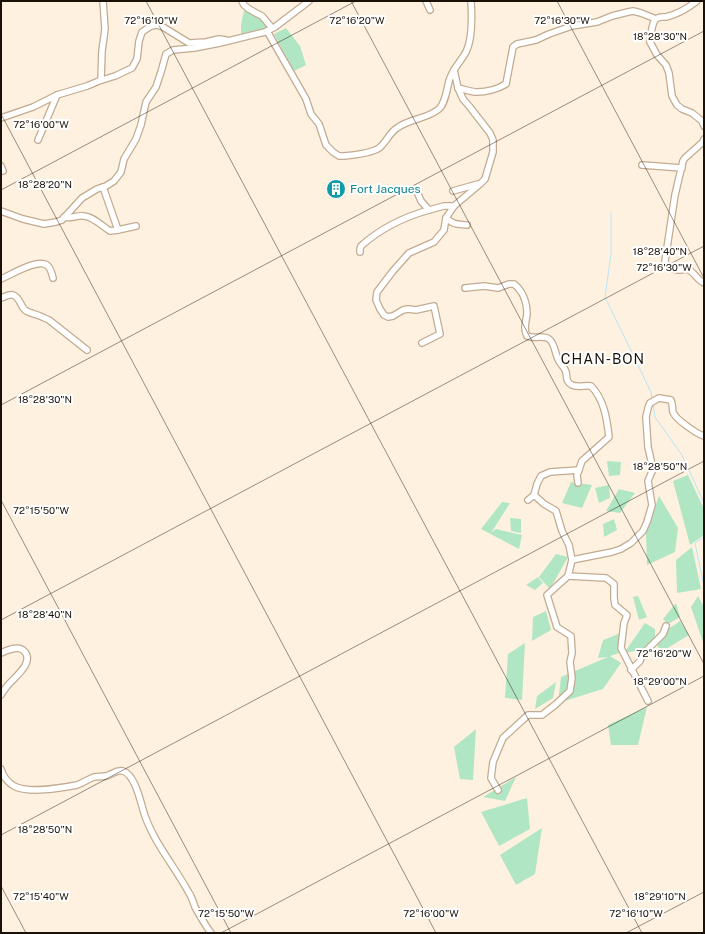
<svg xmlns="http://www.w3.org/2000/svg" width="705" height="934" font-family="'Public Sans',sans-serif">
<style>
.green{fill:#b0e6c3}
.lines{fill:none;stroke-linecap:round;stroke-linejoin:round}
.stream{stroke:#b9e4f7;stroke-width:1}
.minor-casing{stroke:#c2ab90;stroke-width:8}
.minor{stroke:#fff;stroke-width:5.5}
.ticks{fill:none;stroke:#1a1208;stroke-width:1;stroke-opacity:0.45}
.labels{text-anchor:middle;stroke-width:4;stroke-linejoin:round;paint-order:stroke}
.culture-label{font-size:12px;fill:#0d838f;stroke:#fff;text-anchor:start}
.quarter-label{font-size:14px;letter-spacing:1px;fill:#1a1208;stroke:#fff}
.ticks-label{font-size:10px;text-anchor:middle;fill:#1a1208;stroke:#fff;stroke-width:4;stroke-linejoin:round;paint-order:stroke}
</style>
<rect width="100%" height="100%" fill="#fff1e0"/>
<g class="green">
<polygon points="244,10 259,16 268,27 241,34 241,25"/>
<polygon points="286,28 300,46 306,65 294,71 274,34"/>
<polygon points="607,461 621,462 620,475 609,476"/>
<polygon points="688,475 704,509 704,535 690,545 673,481"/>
<polygon points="571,482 592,485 582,508 562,503"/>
<polygon points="609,485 610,498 599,503 595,488"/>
<polygon points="619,489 635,493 620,513 606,511"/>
<polygon points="659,496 678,528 675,552 647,565 646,532"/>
<polygon points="502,502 510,503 491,533 496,529 522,535 519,549 481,529"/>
<polygon points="510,518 521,519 521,533 511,531"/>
<polygon points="614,519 617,530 604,537 603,524"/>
<polygon points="692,547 701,589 677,593 676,560"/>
<polygon points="556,554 568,557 550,589 539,577"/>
<polygon points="538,577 543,583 535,590 526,585"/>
<polygon points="638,596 647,617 639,620 633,597"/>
<polygon points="698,596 704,607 704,645 691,607"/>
<polygon points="676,603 680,617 668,624 663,619"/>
<polygon points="546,611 551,630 532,641 533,617"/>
<polygon points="680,621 689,635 661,652 654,639 653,648 624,653 645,623 655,629 655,638"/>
<polygon points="621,633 619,653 610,656 621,663 603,689 558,703 561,677 608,657 598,658 603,640"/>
<polygon points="525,643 522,700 505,698 508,654"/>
<polygon points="556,682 553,698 535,709 537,696"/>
<polygon points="647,707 638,745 611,745 608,725"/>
<polygon points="476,729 473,780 460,779 454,747"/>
<polygon points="516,777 505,801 483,797"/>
<polygon points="527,798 530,829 499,846 481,812"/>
<polygon points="542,828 535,874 516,885 500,855"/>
</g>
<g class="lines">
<g class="stream">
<polyline points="611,213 611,254 605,297 651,392 652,399"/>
<polyline points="653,404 655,417 682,455 704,503"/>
<polyline points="704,537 695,543 704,586"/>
</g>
<g class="minor-casing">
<g id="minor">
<polyline points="242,1 244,5 249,9 256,13 262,16 272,28"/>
<polyline points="426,1 430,10"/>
<path d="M697,1C688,8 678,14 666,17C662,17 658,16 655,20C651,26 651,36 650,42L657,55L666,65L669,73L672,96L677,105L682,109L692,113L702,121L704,126"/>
<path d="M267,31L306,99L311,114L319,124L326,145L333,152L339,156H343C353,155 370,154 379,148C386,143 389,133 397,128C409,119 427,119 439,109C445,104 447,89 449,81C453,68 460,63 466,52C473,38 472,16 471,1"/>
<polyline points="101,80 102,51 105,29 103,1"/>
<path d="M458,88C464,89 471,92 477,92C486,92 498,89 506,84L513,47L517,44L536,40L549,34L572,26L597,22L612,16L628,12L633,11L641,13L656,19"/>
<polyline points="1,118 33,107 57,95 87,86 99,81 115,76 132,68 137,59 139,41 142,32 151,26 157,25 163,27 189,43 206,42 219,39 226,40"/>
<path d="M704,139L703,142L685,158L683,161L675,195L665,261L666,266C670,268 674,270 679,270C683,270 685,268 689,270C695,273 697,280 704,283"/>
<polyline points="38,140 57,95"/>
<polyline points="642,165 682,168"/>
<polyline points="1,166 3,171"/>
<polyline points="103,187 118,230"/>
<polyline points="453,191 478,184"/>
<polyline points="418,194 421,201 429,210 444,206 454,206"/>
<polyline points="1,211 23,219 44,224 56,222 62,220 82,198 97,189 106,186 114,181 121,172 124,159 136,139 141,125 146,102 156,87 161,72 166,54 173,50 194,48 220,43 265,32 275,27 309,1"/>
<path d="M64,217C71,219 77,215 84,216C94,217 102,226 110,231L118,230L136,226"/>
<path d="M446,218C454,225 457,224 467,225"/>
<path d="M360,252V249L361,246C381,228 404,217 429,210"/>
<path d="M1,279C11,275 39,257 48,266C51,269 52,274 53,278"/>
<path d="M465,288L484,286L498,288L509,284H514C523,291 527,303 527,314C526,322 523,329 527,336C534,339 543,335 549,339C555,343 555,355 559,361C561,365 565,368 566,372C567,378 566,382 572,385C579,388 584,385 591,386C604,399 607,419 609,437L582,461L577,475L578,483"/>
<path d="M1,298C5,297 9,294 13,295C20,297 20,306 25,310C29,313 35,314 40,316C43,317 46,319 49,320L87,350"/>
<polyline points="422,343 440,334 434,306 416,310 408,309 403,310 393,316 388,317 384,315 380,309 376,300 377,292 393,271 409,253 434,242 444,230 446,218 454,206 480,184 485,179 493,152 493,140 490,133 469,106 463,99 458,88 454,70"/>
<path d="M534,495L544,504L556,511L562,531L569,545L572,560L612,552L621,549L631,543L643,531L647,522L652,505L648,481L653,469L648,447L646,417L648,408L650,403L659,398L671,400C673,405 672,408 673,412C675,419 697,434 704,436"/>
<polyline points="528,500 534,495 537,484 541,476 550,472 579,470"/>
<polyline points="568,576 606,578 614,584 614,598 615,605 627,615 624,623 621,648 648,701"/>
<path d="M1,653C8,650 19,645 24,651C35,662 15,677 8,685C6,688 3,691 1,695"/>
<polyline points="631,670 640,661 642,655 663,634 666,626"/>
<path d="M1,769C3,776 7,782 14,786C29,794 61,788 77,785C83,783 88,779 94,777C98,776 102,777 106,776C112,775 116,769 123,771C136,775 141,805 145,816C155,844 175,867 189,893C192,897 193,902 195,907C200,916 205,925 211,933"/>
<polyline points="498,790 491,778 493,762 503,738 528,715 542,715 555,705 570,691 572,678 570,662 572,653 571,636 557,627 547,595 568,576 572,560"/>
</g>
</g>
<use href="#minor" class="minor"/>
</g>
<path class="ticks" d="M146,1L642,933M351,1L704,664M557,1L704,278M1,114L436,933M1,190L356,1M1,405L704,31M1,500L231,933M1,620L704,246M1,835L704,461M1,886L26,933M221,933L704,676M626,933L704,892"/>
<defs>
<g id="building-disc" transform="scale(1)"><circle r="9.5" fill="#0f9aa8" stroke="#fff"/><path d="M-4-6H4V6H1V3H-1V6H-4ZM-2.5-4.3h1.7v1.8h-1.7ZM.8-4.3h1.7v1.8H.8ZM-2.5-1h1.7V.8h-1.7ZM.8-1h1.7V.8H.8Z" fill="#fff"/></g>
</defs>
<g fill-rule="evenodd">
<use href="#building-disc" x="336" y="189"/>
</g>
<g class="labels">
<g class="culture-label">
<text x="350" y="193">Fort Jacques</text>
</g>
<g class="quarter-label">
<text x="603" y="364">CHAN-BON</text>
</g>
</g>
<g class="ticks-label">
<text x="151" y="24">72°16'10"W</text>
<text x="357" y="24">72°16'20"W</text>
<text x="562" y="24">72°16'30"W</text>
<text x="660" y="40">18°28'30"N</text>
<text x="41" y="128">72°16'00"W</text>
<text x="45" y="188">18°28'20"N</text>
<text x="660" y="255">18°28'40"N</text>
<text x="664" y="271">72°16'30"W</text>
<text x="45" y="403">18°28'30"N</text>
<text x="660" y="470">18°28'50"N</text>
<text x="41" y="514">72°15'50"W</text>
<text x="45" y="618">18°28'40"N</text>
<text x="664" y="657">72°16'20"W</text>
<text x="660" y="685">18°29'00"N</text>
<text x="45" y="833">18°28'50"N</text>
<text x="660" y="900">18°29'10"N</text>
<text x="41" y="900">72°15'40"W</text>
<text x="226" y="917">72°15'50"W</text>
<text x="431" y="917">72°16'00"W</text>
<text x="636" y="917">72°16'10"W</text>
</g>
<rect width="705" height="934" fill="none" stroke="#1a1208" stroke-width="4"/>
</svg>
